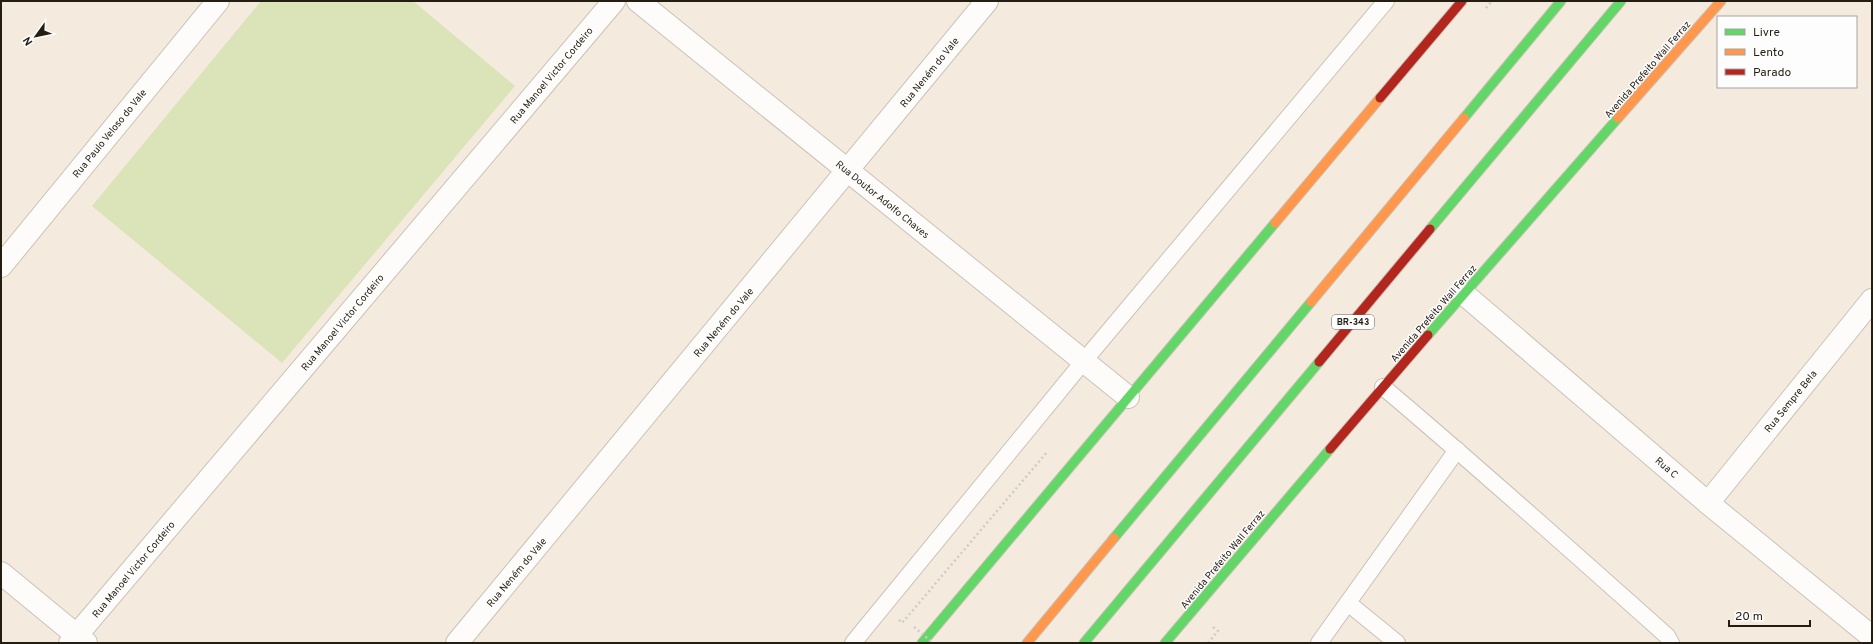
<svg xmlns="http://www.w3.org/2000/svg" width="1873" height="644" font-family="Overpass,sans-serif">
<style>
.green{fill:#dbe3b9}
.lines{fill:none;stroke-linecap:round;stroke-linejoin:round}
.lane-casing{stroke:#cac2b6;stroke-width:18}
.street-casing{stroke:#cac2b6;stroke-width:24}
.fast-casing{stroke:#cac2b6;stroke-width:11}
.slow-casing{stroke:#cac2b6;stroke-width:11}
.jam-casing{stroke:#cac2b6;stroke-width:11}
.path{stroke:#cfccc7;stroke-width:2.5;stroke-dasharray:2 3;stroke-linecap:butt}
.lane{stroke:#fdfcfa;stroke-width:16}
.street{stroke:#fdfcfa;stroke-width:22}
.fast{stroke:#63d668;stroke-width:9}
.slow{stroke:#ff974d;stroke-width:9}
.jam{stroke:#b3261e;stroke-width:9}
.path-bridge{stroke:#cfccc7;stroke-width:2.5;stroke-dasharray:2 3;stroke-linecap:butt}
.labels{text-anchor:middle;stroke-width:3;stroke-linejoin:round;paint-order:stroke}
.shield{fill:#fdfdfd;stroke:#656058;stroke-width:1}
.shield-label{font-size:9px;font-weight:bold;fill:#241d12}
.street-label{font-size:10px;fill:#241d12;stroke:#fdfdfd}
</style>
<rect width="100%" height="100%" fill="#f4ebde"/>
<polygon class="green" points="261,1 413,1 515,86 282,363 92,206"/>
<g class="lines">
<g class="lane-casing">
<g id="lane">
<path d="M1383,387C1479,468 1573,552 1667,636L1671,643"/>
<polyline points="1348,603 1397,643"/>
<polyline points="853,643 1083,362 1386,1"/>
<polyline points="1319,643 1457,450"/>
</g>
</g>
<g class="street-casing">
<g id="street">
<polyline points="638,1 1128,397"/>
<polyline points="1,266 218,1"/>
<polyline points="1464,294 1708,503 1872,637"/>
<polyline points="1708,503 1872,300"/>
<polyline points="1,573 86,643"/>
<polyline points="70,643 614,1"/>
<polyline points="457,643 987,1"/>
</g>
</g>
<g class="fast-casing">
<g id="fast">
<polyline points="1464,118 1561,1"/>
<polyline points="1430,229 1621,1"/>
<polyline points="1428,335 1618,118"/>
<polyline points="1114,538 1311,302"/>
<polyline points="922,643 1275,223"/>
<polyline points="1084,643 1319,362"/>
<polyline points="1165,643 1330,449"/>
</g>
</g>
<g class="slow-casing">
<g id="slow">
<polyline points="1618,118 1721,1"/>
<polyline points="1275,223 1380,98"/>
<polyline points="1311,302 1464,118"/>
<polyline points="1027,643 1114,538"/>
</g>
</g>
<g class="jam-casing">
<g id="jam">
<polyline points="1380,98 1462,1"/>
<polyline points="1319,362 1430,229"/>
<polyline points="1330,449 1428,335"/>
</g>
</g>
<g class="path">
<polyline points="1486,8 1492,1"/>
<polyline points="899,620 902,623 1048,451"/>
<polyline points="1208,643 1218,631 1212,626"/>
</g>
<use href="#lane" class="lane"/>
<use href="#street" class="street"/>
<use href="#fast" class="fast"/>
<use href="#slow" class="slow"/>
<use href="#jam" class="jam"/>
<polyline class="path-bridge" points="914,627 933,643"/>
</g>
<g class="labels">
<rect class="shield" x="1332" y="315" width="42" height="14" rx="3"/>
<g class="shield-label">
<text x="1353" y="325">BR-343</text>
</g>
<g class="street-label">
<text transform="translate(1647 69) rotate(-49)" y="4">Avenida Prefeito Wall Ferraz</text>
<text transform="translate(929 72) rotate(-51)" y="4">Rua Neném do Vale</text>
<text transform="translate(551 75) rotate(-50)" y="4">Rua Manoel Victor Cordeiro</text>
<text transform="translate(109 133) rotate(-51)" y="4">Rua Paulo Veloso do Vale</text>
<text transform="translate(883 199) rotate(39)" y="4">Rua Doutor Adolfo Chaves</text>
<text transform="translate(1433 313) rotate(-49)" y="4">Avenida Prefeito Wall Ferraz</text>
<text transform="translate(342 322) rotate(-50)" y="4">Rua Manoel Victor Cordeiro</text>
<text transform="translate(723 322) rotate(-50)" y="4">Rua Neném do Vale</text>
<text transform="translate(1790 401) rotate(-51)" y="4">Rua Sempre Bela</text>
<text transform="translate(1667 467) rotate(41)" y="4">Rua C</text>
<text transform="translate(1222 559) rotate(-50)" y="4">Avenida Prefeito Wall Ferraz</text>
<text transform="translate(133 569) rotate(-50)" y="4">Rua Manoel Victor Cordeiro</text>
<text transform="translate(516 572) rotate(-50)" y="4">Rua Neném do Vale</text>
</g>
</g>
<rect width="1873" height="644" fill="none" stroke="#241d12" stroke-width="4"/>
<rect x="1717" y="16" width="140" height="72" fill="#fdfdfd" stroke="#a6a39f"/>
<rect x="1725" y="29" width="20" height="6" fill="#63d668" stroke="#a6a39f"/>
<text x="1753" y="36" font-size="12" fill="#241d12">Livre</text>
<rect x="1725" y="49" width="20" height="6" fill="#ff974d" stroke="#a6a39f"/>
<text x="1753" y="56" font-size="12" fill="#241d12">Lento</text>
<rect x="1725" y="69" width="20" height="6" fill="#b3261e" stroke="#a6a39f"/>
<text x="1753" y="76" font-size="12" fill="#241d12">Parado</text>
<g transform="translate(36 36) rotate(237)" stroke="#fdfdfd" stroke-width="3" paint-order="stroke">
<path d="M0-3L7 15L0 10L-7 15Z" fill="#241d12"/>
<text y="-6" font-size="11" font-weight="bold" text-anchor="middle" fill="#241d12">N</text>
</g>
<path d="M1729 620v6h81v-6" fill="none" stroke="#241d12" stroke-width="2"/>
<text x="1735" y="620" font-size="12" fill="#241d12" stroke="#fdfdfd" stroke-width="3" paint-order="stroke">20 m</text>
</svg>
